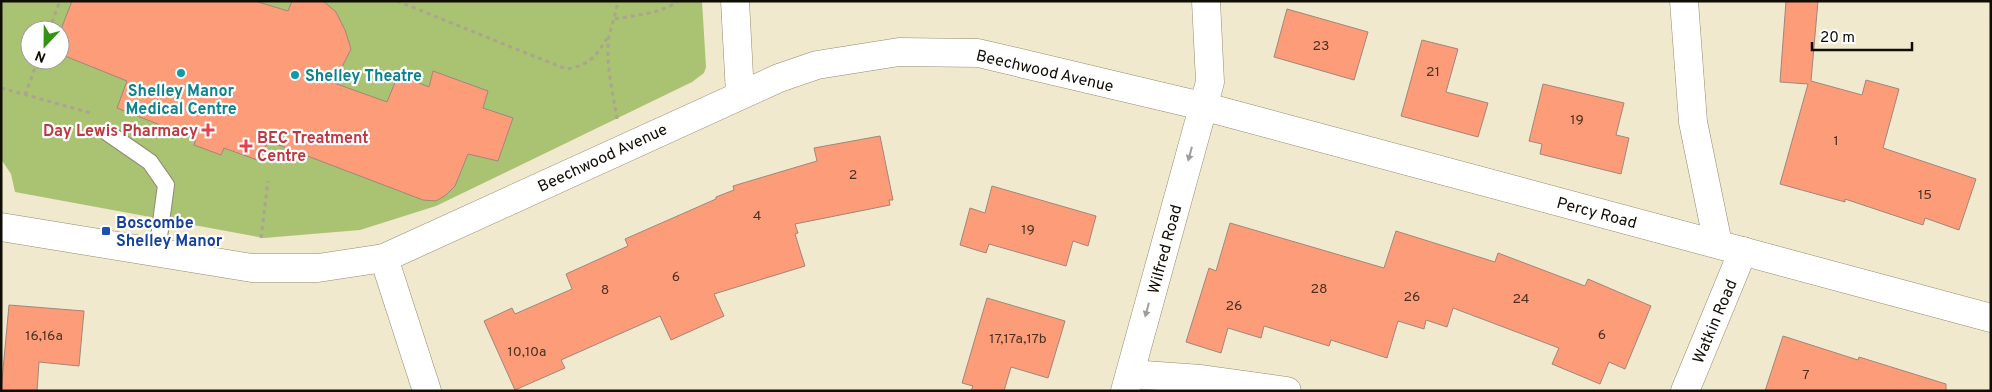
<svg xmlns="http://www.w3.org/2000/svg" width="1992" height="392" font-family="Overpass,sans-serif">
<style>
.green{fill:#aac372;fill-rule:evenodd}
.building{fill:#fc9c79;stroke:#a1867c}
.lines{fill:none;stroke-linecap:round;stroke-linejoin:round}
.lane-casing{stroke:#938b72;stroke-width:18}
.street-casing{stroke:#938b72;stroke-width:29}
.secondary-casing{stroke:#938b72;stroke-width:29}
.path{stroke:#aba48f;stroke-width:3;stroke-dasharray:4 4;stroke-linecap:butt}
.lane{stroke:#fff;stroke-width:16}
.street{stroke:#fff;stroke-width:28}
.secondary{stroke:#fff;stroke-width:28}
.oneway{fill:#9f9e9b}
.culture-dot{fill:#0f9aa8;stroke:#fff;stroke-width:2}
.health-dot{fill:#e0444e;stroke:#fff;stroke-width:2}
.transit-dot{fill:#1a4fb4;stroke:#fff;stroke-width:2}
.labels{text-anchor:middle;stroke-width:4.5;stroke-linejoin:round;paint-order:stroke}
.number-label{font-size:14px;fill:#4b3122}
.street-label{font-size:16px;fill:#100d05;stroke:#fff}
.culture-label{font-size:16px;font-weight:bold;fill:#0d838f;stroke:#fff;text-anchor:start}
.health-label{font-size:16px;font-weight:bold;fill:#be3a42;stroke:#fff;text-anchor:end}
.transit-label{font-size:16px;font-weight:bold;fill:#164399;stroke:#fff;text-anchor:start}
</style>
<rect width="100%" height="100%" fill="#f1e9cd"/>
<path class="green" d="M1,1H702L706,67L704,73L692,82L436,206L360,230L264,238L15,192L11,174L1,159ZM30,30H60V60H30Z"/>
<g class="building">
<polygon points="72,1 255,1 288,11 292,1 323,1 336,12 345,30 351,49 334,83 387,102 398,75 429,87 433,71 488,91 483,108 513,118 498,161 468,154 455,186 446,195 436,201 423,200 268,141 260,161 224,148 221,155 194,145 196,139 117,108 127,81 60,54 60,32"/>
<polygon points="1786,1 1818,1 1811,81 1862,95 1866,80 1899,89 1883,148 1976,179 1959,230 1925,218 1923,225 1845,199 1845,202 1780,184 1808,84 1780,82"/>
<polygon points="1287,9 1368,32 1354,80 1274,57"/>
<polygon points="1422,40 1458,49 1446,92 1488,103 1478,137 1401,116"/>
<polygon points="1543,84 1624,103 1616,135 1629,138 1621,174 1540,154 1542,144 1529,141"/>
<polygon points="880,136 893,200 889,200 890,205 795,224 798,233 795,234 805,266 714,294 724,316 671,340 660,316 561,360 565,368 515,390 484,321 512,308 515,314 572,289 566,274 628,246 625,239 716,199 716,197 734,190 733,186 817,161 814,148"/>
<polygon points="992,186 1096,216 1088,246 1073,241 1066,266 989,244 986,253 960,245 970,208 985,213"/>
<polygon points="1230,223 1384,268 1396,231 1495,262 1498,253 1585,286 1588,279 1651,306 1625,369 1609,362 1600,384 1552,364 1559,348 1453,308 1447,327 1426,320 1424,329 1398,321 1387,358 1331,340 1329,346 1264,326 1261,338 1228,328 1221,353 1186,342 1209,268 1216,271"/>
<polygon points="987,298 1065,321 1048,378 1011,367 1004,391 971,391 973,386 962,383"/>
<polygon points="9,305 84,311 79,366 39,362 37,391 1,391"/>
<polygon points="1783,336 1858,360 1859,357 1946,384 1946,391 1765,391"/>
</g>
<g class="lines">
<g class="lane-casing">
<polyline id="lane" points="108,133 150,162 166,185 157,252"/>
</g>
<g class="street-casing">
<g id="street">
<polyline points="735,1 740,94"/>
<polyline points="1684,1 1693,122 1718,244"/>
<polyline points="384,258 427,391"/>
<polyline points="1130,374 1201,379 1287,391"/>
<polyline points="1125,391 1210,82 1206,1"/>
<polyline points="1685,391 1743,251"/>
</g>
</g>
<g class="secondary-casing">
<polyline id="secondary" points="1,227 252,268 318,268 384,258 779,78 817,65 899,52 978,53 1202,106 1991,318"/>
</g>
<g class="path">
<path d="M397,1L566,69C591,65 597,55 609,35"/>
<path d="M615,19C635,15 661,14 678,1"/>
<polyline points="49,30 60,1"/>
<polyline points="1,88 91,113"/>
<polyline points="25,95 38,60"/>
<path d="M617,119C613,92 605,63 609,36C612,24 616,13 618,1"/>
<polyline points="261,238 268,181"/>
</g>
<use href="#lane" class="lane"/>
<use href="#street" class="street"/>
<use href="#secondary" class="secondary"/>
</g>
<defs><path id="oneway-solid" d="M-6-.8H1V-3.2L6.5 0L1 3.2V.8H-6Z" transform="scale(1.25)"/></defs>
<g class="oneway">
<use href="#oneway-solid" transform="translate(1190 154) rotate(105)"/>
<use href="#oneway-solid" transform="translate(1147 310) rotate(105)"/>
</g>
<g class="culture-dot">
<circle cx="181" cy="73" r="5"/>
<circle cx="295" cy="75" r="5"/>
</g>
<g class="health-dot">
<path d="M205.5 122.5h5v5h5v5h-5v5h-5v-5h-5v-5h5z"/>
<path d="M243.5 138.5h5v5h5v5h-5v5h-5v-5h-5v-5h5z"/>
</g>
<rect class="transit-dot" x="101" y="226" width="10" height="10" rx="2.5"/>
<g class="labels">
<g class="number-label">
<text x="1321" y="50">23</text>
<text x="1433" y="76">21</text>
<text x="1577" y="124">19</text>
<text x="1836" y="145">1</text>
<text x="853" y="179">2</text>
<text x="1925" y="199">15</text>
<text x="757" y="220">4</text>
<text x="1028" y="234">19</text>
<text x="676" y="281">6</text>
<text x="1319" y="293">28</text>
<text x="605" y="294">8</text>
<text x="1412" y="301">26</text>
<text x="1521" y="303">24</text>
<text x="1234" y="310">26</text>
<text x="1602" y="339">6</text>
<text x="44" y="340">16,16a</text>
<text x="1018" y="343">17,17a,17b</text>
<text x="527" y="356">10,10a</text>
<text x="1806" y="379">7</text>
</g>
<g class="street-label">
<text transform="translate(1045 70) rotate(13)" y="6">Beechwood Avenue</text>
<text transform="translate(602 157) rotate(-25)" y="6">Beechwood Avenue</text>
<text transform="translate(1597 212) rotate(15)" y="6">Percy Road</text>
<text transform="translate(1164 249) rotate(-75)" y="6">Wilfred Road</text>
<text transform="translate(1714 321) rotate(-67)" y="6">Watkin Road</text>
</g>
<g class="culture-label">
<text x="305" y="81">Shelley Theatre</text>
<text x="181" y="96" text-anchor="middle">Shelley Manor<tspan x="181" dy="18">Medical Centre</tspan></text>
</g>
<g class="health-label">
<text x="198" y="136">Day Lewis Pharmacy</text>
<text x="257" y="143" text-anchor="start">BEC Treatment<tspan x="257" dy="18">Centre</tspan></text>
</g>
<g class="transit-label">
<text x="116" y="228">Boscombe<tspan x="116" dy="18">Shelley Manor</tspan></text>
</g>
</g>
<rect width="1992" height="392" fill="none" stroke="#100d05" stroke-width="5"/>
<g transform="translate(45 45) rotate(202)"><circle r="24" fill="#ffffff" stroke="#9f9e9b"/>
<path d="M0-4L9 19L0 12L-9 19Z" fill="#349412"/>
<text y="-8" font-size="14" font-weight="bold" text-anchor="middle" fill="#100d05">N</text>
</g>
<path d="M1812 42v8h100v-8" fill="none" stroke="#100d05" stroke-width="2.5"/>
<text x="1820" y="42" font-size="15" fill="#100d05" stroke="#ffffff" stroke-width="4" paint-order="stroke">20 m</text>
</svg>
